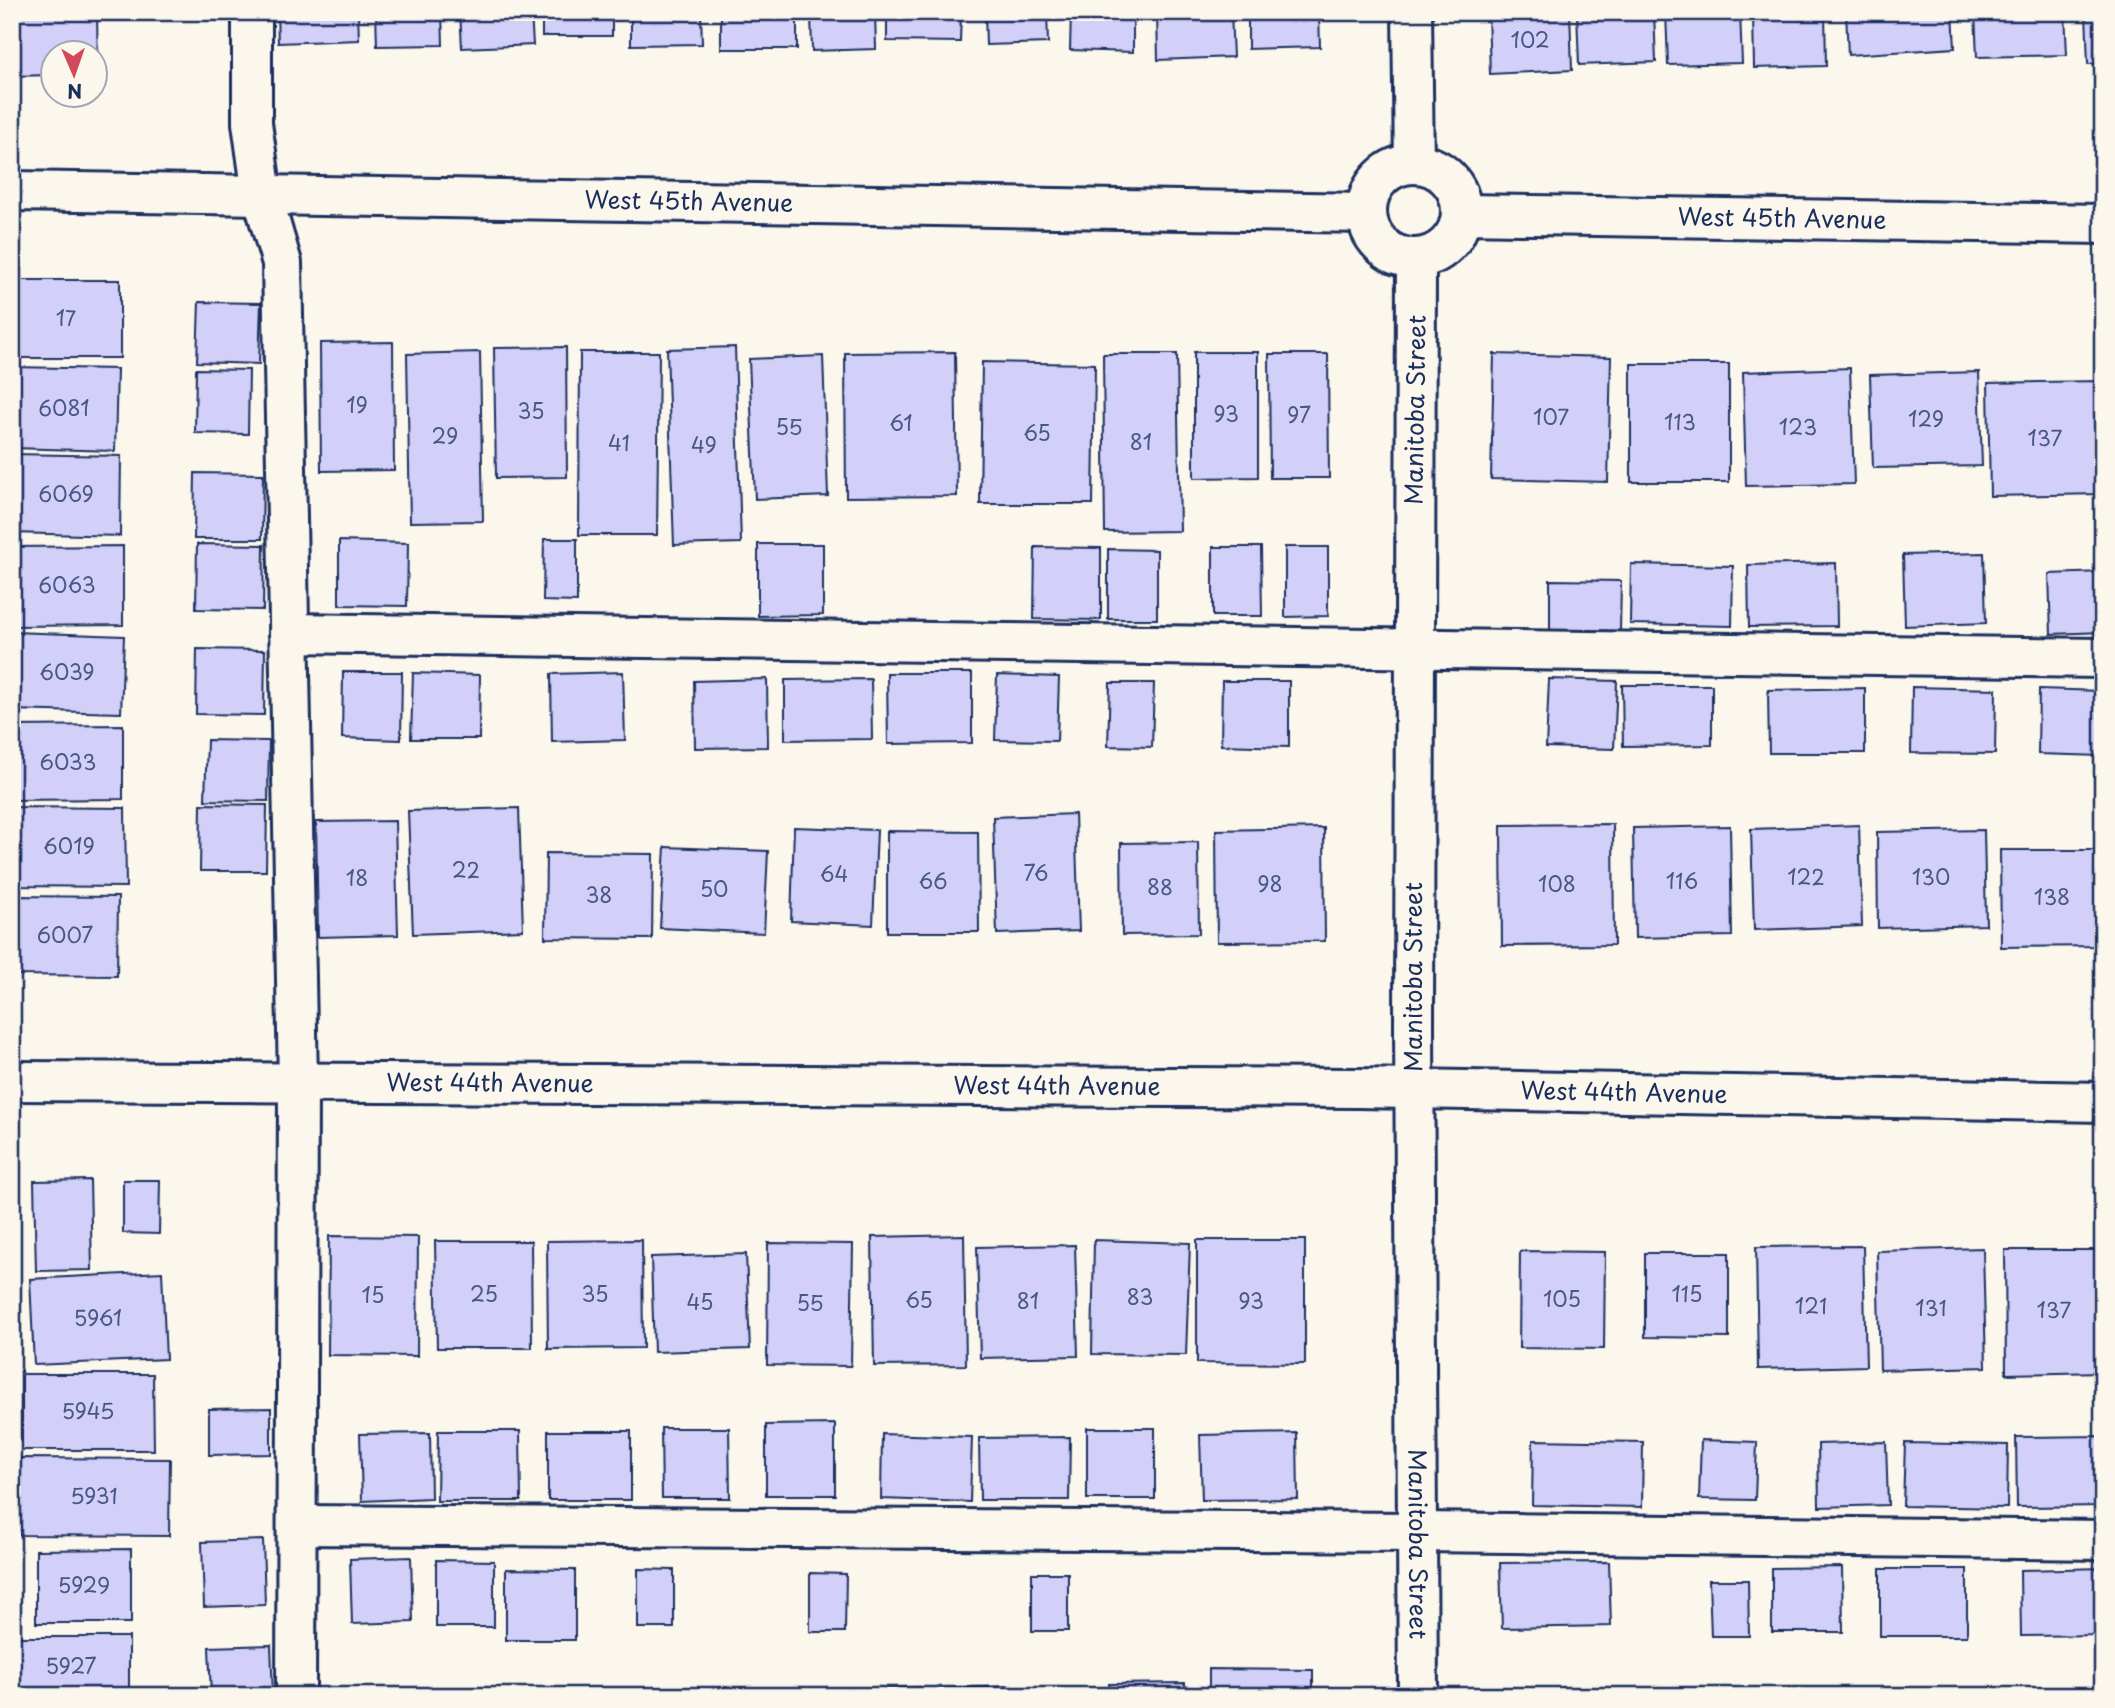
<svg xmlns="http://www.w3.org/2000/svg" width="2115" height="1708" font-family="'Playpen Sans',sans-serif">
<style>
.building{fill:#d2d0f9;stroke:#1b2f5e;stroke-width:2}
.lines{fill:none;stroke-linecap:round;stroke-linejoin:round}
.minor-casing{stroke:#1b2f5e;stroke-width:44}
.minor{stroke:#fbf7ec;stroke-width:38}
.labels{text-anchor:middle;stroke-width:7;stroke-linejoin:round;paint-order:stroke}
.number-label{font-size:21px;fill:#495785}
.street-label{font-size:24px;fill:#1b2f5e;stroke:#fbf7ec}
</style>
<rect width="100%" height="100%" fill="#fbf7ec"/>
<filter id="ink" filterUnits="userSpaceOnUse"><feTurbulence type="fractalNoise" baseFrequency=".0143" numOctaves="2"/><feDisplacementMap in="SourceGraphic" scale="14" xChannelSelector="R" yChannelSelector="G"/><feConvolveMatrix kernelMatrix="1 2 1 2 8 2 1 2 1" color-interpolation-filters="sRGB"/></filter>
<g filter="url(#ink)">
<g class="building">
<polygon points="12,12 97,12 98,75 94,75 94,52 52,52 52,75 12,76"/>
<polygon points="277,12 358,12 359,40 278,43"/>
<polygon points="376,12 442,12 443,45 377,46"/>
<polygon points="460,12 531,12 533,45 462,48"/>
<rect x="542" y="12" width="70" height="24"/>
<polygon points="631,12 701,12 702,44 631,45"/>
<rect x="721" y="12" width="76" height="37"/>
<polygon points="811,12 875,12 876,49 812,51"/>
<polygon points="887,12 961,12 960,42 887,41"/>
<polygon points="985,12 1047,12 1048,43 986,45"/>
<polygon points="1071,12 1133,12 1133,52 1070,50"/>
<polygon points="1157,12 1231,12 1233,57 1158,60"/>
<polygon points="1248,12 1319,12 1320,47 1248,49"/>
<polygon points="1488,12 1570,12 1572,70 1490,74"/>
<polygon points="1577,12 1654,12 1656,62 1579,65"/>
<polygon points="1666,12 1740,12 1742,63 1668,65"/>
<polygon points="1753,12 1825,12 1826,66 1754,68"/>
<polygon points="1846,12 1953,12 1955,48 1848,55"/>
<polygon points="1975,12 2065,12 2067,55 1977,57"/>
<polygon points="2086,12 2103,12 2103,63 2088,64"/>
<rect x="12" y="280" width="108" height="78"/>
<polygon points="199,302 261,303 259,364 197,362"/>
<polygon points="393,342 394,470 321,471 320,343"/>
<polygon points="566,347 567,477 496,478 494,348"/>
<polygon points="735,347 741,543 674,545 667,349"/>
<polygon points="480,352 483,521 410,522 407,354"/>
<polygon points="580,352 659,352 657,535 579,535"/>
<polygon points="955,352 957,496 846,497 845,353"/>
<polygon points="1194,352 1258,352 1258,477 1194,478"/>
<polygon points="1103,354 1177,354 1180,531 1105,532"/>
<polygon points="1269,354 1328,354 1329,478 1270,478"/>
<polygon points="1494,354 1611,357 1608,482 1491,479"/>
<polygon points="823,356 828,496 755,499 749,359"/>
<polygon points="982,362 1095,364 1093,504 980,504"/>
<rect x="1631" y="364" width="98" height="118"/>
<polygon points="12,367 117,369 115,451 12,448"/>
<polygon points="1850,368 1854,484 1746,486 1743,372"/>
<polygon points="196,369 249,370 248,434 195,433"/>
<polygon points="1979,372 1982,466 1873,468 1870,375"/>
<polygon points="2100,381 2102,494 1990,496 1988,383"/>
<polygon points="12,454 121,456 120,536 12,533"/>
<polygon points="195,473 263,474 262,539 194,539"/>
<polygon points="544,539 577,539 577,602 543,601"/>
<polygon points="339,541 408,543 407,606 339,605"/>
<polygon points="197,544 264,545 263,610 196,609"/>
<polygon points="758,544 823,544 823,615 758,616"/>
<polygon points="123,546 123,625 12,626 12,547"/>
<polygon points="1035,547 1101,548 1101,620 1034,619"/>
<polygon points="1213,547 1261,547 1262,616 1213,616"/>
<polygon points="1285,547 1328,547 1328,616 1285,617"/>
<polygon points="1108,549 1157,550 1157,619 1108,619"/>
<polygon points="1984,553 1986,623 1905,626 1903,555"/>
<polygon points="1836,563 1837,626 1749,627 1748,565"/>
<polygon points="1631,564 1733,566 1732,626 1630,624"/>
<polygon points="2103,572 2103,632 2051,634 2049,574"/>
<polygon points="1550,580 1621,581 1620,631 1550,630"/>
<polygon points="12,632 124,636 121,713 12,710"/>
<polygon points="197,649 265,650 264,715 196,714"/>
<polygon points="343,672 402,672 401,740 342,738"/>
<polygon points="623,672 625,740 552,742 551,674"/>
<polygon points="413,673 480,675 479,739 411,739"/>
<polygon points="887,673 972,673 972,743 888,744"/>
<polygon points="997,675 1059,677 1057,741 995,740"/>
<polygon points="767,679 768,747 695,748 694,681"/>
<polygon points="871,679 872,739 785,740 785,680"/>
<polygon points="1549,679 1617,681 1614,749 1546,747"/>
<polygon points="1222,681 1289,681 1289,747 1221,745"/>
<polygon points="1110,683 1154,683 1152,747 1108,746"/>
<polygon points="1622,685 1712,685 1712,745 1623,746"/>
<polygon points="1912,687 1996,689 1995,754 1911,753"/>
<polygon points="1865,688 1865,753 1769,753 1768,690"/>
<polygon points="2039,689 2103,691 2103,756 2038,754"/>
<polygon points="123,725 123,799 12,800 12,726"/>
<polygon points="207,740 269,741 268,801 205,800"/>
<polygon points="201,804 267,805 266,871 200,871"/>
<polygon points="12,807 125,808 126,887 12,886"/>
<polygon points="519,808 523,930 413,934 408,811"/>
<polygon points="1075,814 1079,931 997,934 993,817"/>
<polygon points="395,821 398,935 318,937 316,822"/>
<polygon points="1613,824 1614,945 1502,946 1501,825"/>
<polygon points="1859,825 1862,926 1754,930 1751,829"/>
<polygon points="1730,826 1732,936 1635,938 1633,828"/>
<polygon points="794,827 877,830 873,925 791,921"/>
<polygon points="1324,828 1325,941 1217,942 1216,830"/>
<polygon points="1984,830 1986,925 1878,928 1877,832"/>
<polygon points="887,831 978,832 979,932 887,932"/>
<polygon points="1198,842 1199,934 1122,935 1121,843"/>
<polygon points="665,847 768,851 764,933 660,928"/>
<polygon points="2000,850 2103,850 2103,946 2001,947"/>
<polygon points="546,853 653,854 652,939 545,938"/>
<polygon points="12,896 118,897 117,976 12,975"/>
<polygon points="90,1180 92,1270 36,1271 34,1181"/>
<polygon points="123,1180 160,1180 159,1234 123,1233"/>
<polygon points="964,1235 966,1365 874,1366 872,1237"/>
<polygon points="329,1236 418,1237 417,1356 328,1355"/>
<polygon points="642,1240 643,1348 548,1349 547,1241"/>
<polygon points="1094,1240 1190,1243 1186,1355 1092,1354"/>
<polygon points="1197,1240 1305,1240 1305,1364 1197,1363"/>
<polygon points="435,1241 531,1241 532,1348 437,1348"/>
<polygon points="768,1243 853,1244 851,1366 767,1365"/>
<polygon points="1075,1245 1078,1356 980,1358 977,1247"/>
<polygon points="1863,1246 1866,1366 1758,1369 1756,1247"/>
<polygon points="1983,1248 1986,1367 1880,1370 1877,1251"/>
<polygon points="2005,1250 2103,1250 2103,1372 2006,1374"/>
<polygon points="1520,1251 1605,1252 1604,1349 1519,1348"/>
<polygon points="1645,1253 1729,1253 1729,1338 1645,1337"/>
<polygon points="746,1254 750,1349 654,1352 651,1257"/>
<polygon points="162,1272 166,1359 34,1365 30,1279"/>
<polygon points="22,1374 153,1374 154,1450 22,1450"/>
<polygon points="271,1408 271,1454 209,1455 209,1409"/>
<polygon points="835,1424 835,1495 766,1495 766,1425"/>
<polygon points="661,1428 729,1428 730,1498 662,1498"/>
<rect x="1087" y="1428" width="68" height="71"/>
<polygon points="438,1431 520,1431 521,1501 437,1501"/>
<rect x="548" y="1431" width="83" height="69"/>
<polygon points="430,1433 431,1498 362,1501 360,1434"/>
<polygon points="1297,1433 1298,1499 1202,1500 1200,1435"/>
<polygon points="882,1434 972,1437 970,1502 881,1499"/>
<polygon points="2103,1436 2103,1506 2017,1507 2016,1437"/>
<polygon points="1070,1437 1069,1500 980,1500 979,1438"/>
<polygon points="1533,1440 1643,1442 1642,1507 1532,1505"/>
<polygon points="1701,1440 1757,1442 1755,1500 1699,1499"/>
<polygon points="1886,1442 1888,1505 1819,1507 1818,1444"/>
<polygon points="1905,1443 2008,1445 2007,1508 1903,1506"/>
<polygon points="20,1458 170,1459 169,1536 19,1535"/>
<polygon points="263,1540 265,1605 204,1607 202,1542"/>
<polygon points="131,1549 131,1623 36,1623 36,1550"/>
<polygon points="411,1557 413,1622 352,1624 350,1559"/>
<polygon points="436,1560 494,1561 494,1627 436,1627"/>
<polygon points="1609,1562 1611,1626 1502,1628 1500,1563"/>
<polygon points="1842,1567 1843,1632 1772,1632 1772,1568"/>
<polygon points="2103,1568 2103,1635 2021,1636 2020,1570"/>
<polygon points="506,1569 575,1570 575,1640 506,1640"/>
<polygon points="638,1569 674,1570 674,1628 638,1628"/>
<rect x="1880" y="1569" width="87" height="67"/>
<polygon points="810,1573 846,1574 845,1632 810,1632"/>
<rect x="1032" y="1573" width="36" height="58"/>
<polygon points="1709,1580 1748,1580 1749,1636 1711,1636"/>
<rect x="12" y="1637" width="117" height="59"/>
<polygon points="271,1645 273,1696 211,1696 209,1647"/>
<polygon points="1209,1669 1313,1670 1313,1696 1209,1696"/>
<polygon points="1185,1683 1186,1696 1110,1696 1109,1684"/>
<polygon points="1011,1686 1012,1696 937,1696 937,1689"/>
<polygon points="920,1687 920,1696 842,1696 842,1691"/>
<polygon points="742,1692 742,1696 663,1696"/>
</g>
<g class="lines">
<g class="minor-casing">
<g id="minor">
<polyline points="252,12 252,123 262,195 282,263 298,1082 296,1696"/>
<polyline points="1412,12 1414,164"/>
<circle cx="1414" cy="211" r="47"/>
<path id="s1" d="M12,191L1366,213"/>
<path id="s2" d="M1462,214L2103,224"/>
<path id="s3" d="M1416,258L1414,1028L1418,1696"/>
<polyline points="289,633 2103,658"/>
<path id="s4" d="M12,1081L1357,1088L2103,1102"/>
<polyline points="297,1525 1417,1532 2103,1540"/>
</g>
</g>
<use href="#minor" class="minor"/>
</g>
</g>
<g class="labels">
<g class="number-label">
<text x="1530" y="48">102</text>
<text x="66" y="326">17</text>
<text x="357" y="413">19</text>
<text x="64" y="416">6081</text>
<text x="531" y="419">35</text>
<text x="1226" y="422">93</text>
<text x="1299" y="423">97</text>
<text x="1551" y="425">107</text>
<text x="1926" y="427">129</text>
<text x="1680" y="430">113</text>
<text x="901" y="431">61</text>
<text x="789" y="435">55</text>
<text x="1798" y="435">123</text>
<text x="1037" y="441">65</text>
<text x="445" y="444">29</text>
<text x="2045" y="446">137</text>
<text x="1141" y="450">81</text>
<text x="619" y="451">41</text>
<text x="704" y="453">49</text>
<text x="66" y="502">6069</text>
<text x="67" y="593">6063</text>
<text x="67" y="680">6039</text>
<text x="68" y="770">6033</text>
<text x="69" y="854">6019</text>
<text x="466" y="878">22</text>
<text x="1036" y="881">76</text>
<text x="834" y="882">64</text>
<text x="1806" y="885">122</text>
<text x="1931" y="885">130</text>
<text x="357" y="886">18</text>
<text x="933" y="889">66</text>
<text x="1682" y="889">116</text>
<text x="1270" y="892">98</text>
<text x="1557" y="892">108</text>
<text x="1160" y="895">88</text>
<text x="714" y="897">50</text>
<text x="599" y="903">38</text>
<text x="2052" y="905">138</text>
<text x="65" y="943">6007</text>
<text x="484" y="1302">25</text>
<text x="595" y="1302">35</text>
<text x="1687" y="1302">115</text>
<text x="373" y="1303">15</text>
<text x="1140" y="1305">83</text>
<text x="1562" y="1307">105</text>
<text x="919" y="1308">65</text>
<text x="1028" y="1309">81</text>
<text x="1251" y="1309">93</text>
<text x="700" y="1310">45</text>
<text x="810" y="1311">55</text>
<text x="1811" y="1314">121</text>
<text x="1931" y="1316">131</text>
<text x="2054" y="1318">137</text>
<text x="98" y="1326">5961</text>
<text x="88" y="1419">5945</text>
<text x="94" y="1504">5931</text>
<text x="84" y="1593">5929</text>
<text x="71" y="1674">5927</text>
</g>
<g class="street-label">
<text dy="8" stroke="none"><textPath href="#s1" startOffset="677">West 45th Avenue</textPath></text>
<text dy="8" stroke="none"><textPath href="#s2" startOffset="320">West 45th Avenue</textPath></text>
<text transform="translate(1416 410) rotate(-89)" y="8">Manitoba Street</text>
<text transform="translate(1414 977) rotate(-90)" y="8">Manitoba Street</text>
<text dy="8" stroke="none"><textPath href="#s4" startOffset="478">West 44th Avenue</textPath></text>
<text dy="8" stroke="none"><textPath href="#s4" startOffset="1045">West 44th Avenue</textPath></text>
<text dy="8" stroke="none"><textPath href="#s4" startOffset="1612">West 44th Avenue</textPath></text>
<text dy="8" stroke="none"><textPath href="#s3" startOffset="1286">Manitoba Street</textPath></text>
</g>
</g>
<rect width="2115" height="1708" fill="none" stroke="#fbf7ec" stroke-width="42"/>
<rect x="21" y="21" width="2073" height="1666" fill="none" stroke="#1b2f5e" stroke-width="2.5" filter="url(#ink)"/>
<g transform="translate(74 74) rotate(178)"><circle r="33" fill="#fbf7ec" stroke="#a1a7b3" stroke-width="2"/>
<path d="M0-5L12 26L0 18L-12 26Z" fill="#d1495b"/>
<text y="-10" font-size="19" font-weight="bold" text-anchor="middle" fill="#1b2f5e">N</text>
</g>
</svg>
